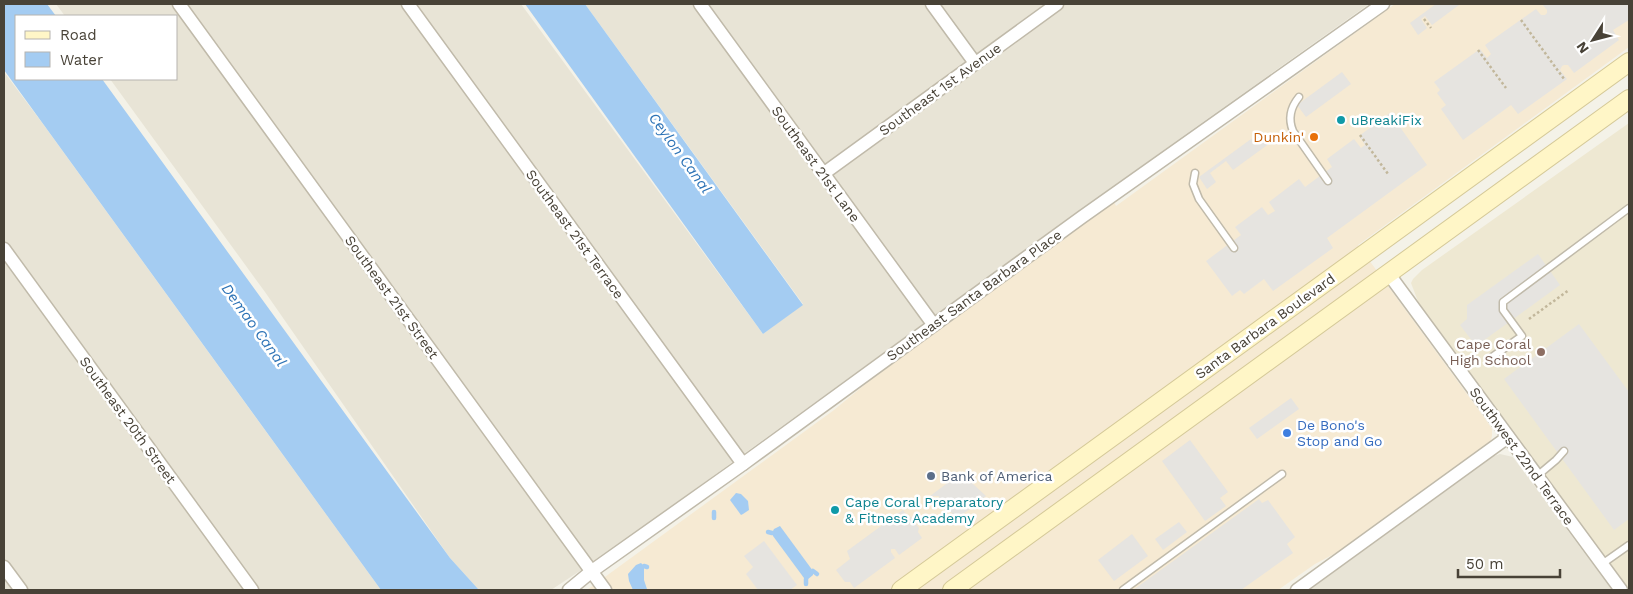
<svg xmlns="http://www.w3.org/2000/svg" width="1633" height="594" font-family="'Work Sans',sans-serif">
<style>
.residential{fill:#e8e4d6}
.commercial{fill:#f6ead3}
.education{fill:#eee8d2}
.parking{fill:#e6e4e0}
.water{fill:#a4ccf2}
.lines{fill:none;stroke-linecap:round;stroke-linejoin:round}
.stream{stroke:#a4ccf2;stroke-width:4.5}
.lane-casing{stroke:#c0baaa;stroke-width:9}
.street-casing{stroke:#c0baaa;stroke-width:15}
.secondary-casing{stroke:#d5c998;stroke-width:20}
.path{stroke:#c2b79b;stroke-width:2.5;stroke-dasharray:2.5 2.5;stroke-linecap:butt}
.lane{stroke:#fff;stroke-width:6}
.street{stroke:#fff;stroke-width:12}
.secondary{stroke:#fff6c7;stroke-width:18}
.culture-dot{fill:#0f9aa8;stroke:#fff;stroke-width:2}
.food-dot{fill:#e8710a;stroke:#fff;stroke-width:2}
.education-dot{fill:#8d6e63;stroke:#fff;stroke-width:2}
.shop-dot{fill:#3f7fe0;stroke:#fff;stroke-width:2}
.service-dot{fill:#5c6f8a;stroke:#fff;stroke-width:2}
.labels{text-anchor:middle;stroke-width:5;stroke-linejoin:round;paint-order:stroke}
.street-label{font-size:14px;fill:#484237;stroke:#fff}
.culture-label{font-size:14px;fill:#0d838f;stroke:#fff;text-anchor:start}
.food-label{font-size:14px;fill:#c56008;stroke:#fff;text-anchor:end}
.education-label{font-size:14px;fill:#785e54;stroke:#fff;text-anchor:end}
.shop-label{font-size:14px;fill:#366cbe;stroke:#fff;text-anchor:start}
.service-label{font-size:14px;fill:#4e5e75;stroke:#fff;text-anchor:start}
.water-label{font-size:15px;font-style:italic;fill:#2d73b6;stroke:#fff}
</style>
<rect width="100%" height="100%" fill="#f4f2e8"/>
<g class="residential">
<polygon points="56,4 521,4 763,334 803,304 585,4 1369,4 1193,129 604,555 551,590 479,590 450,558 265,292 110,79 176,79 176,16 65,16"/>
<polygon points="4,72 43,124 381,590 4,590"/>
<polygon points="1500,454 1513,457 1612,590 1309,590 1494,456"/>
</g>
<polygon class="commercial" points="1395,4 1629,4 1629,47 1358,245 1486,420 1492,429 1492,436 1490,443 1351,545 1315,564 1278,590 587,590 834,410 868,382 1114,202 1116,206"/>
<polygon class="education" points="1629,123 1629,590 1626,590 1419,304 1411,283 1413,279 1422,270"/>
<g class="parking">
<polygon points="1436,4 1459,5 1432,25 1425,16 1421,19 1427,28 1418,35 1410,23"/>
<polygon points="1542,4 1629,4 1629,20 1613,30 1619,40 1574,73 1568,65 1564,65 1562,66 1560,70 1567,79 1518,114 1511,105 1463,140 1441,109 1446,105 1437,93 1440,90 1434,82 1480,49 1487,58 1491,54 1485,45 1536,9 1541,15 1545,15 1547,13 1547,10"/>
<polygon points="1342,72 1351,84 1306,117 1297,105"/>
<polygon points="1390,113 1427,165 1327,238 1333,248 1273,291 1264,279 1244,294 1240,290 1232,296 1206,261 1241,235 1235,227 1262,207 1268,215 1275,211 1269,202 1299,179 1305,187 1332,167 1327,159 1354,139 1361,148 1365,145 1359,136"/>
<polygon points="1262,131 1270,143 1233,170 1226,161 1210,173 1216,182 1207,189 1199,177"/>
<polygon points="1538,254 1560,285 1476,346 1460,325 1467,319 1467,305"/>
<polygon points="1579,324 1629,392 1629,519 1614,530 1504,379"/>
<polygon points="1291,398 1299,409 1257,439 1249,428"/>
<polygon points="1190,440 1228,492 1220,498 1226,506 1205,521 1162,461"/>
<polygon points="961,473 986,496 974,505 969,498 966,498 965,501 970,509 956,519 951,512 947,512 938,500 939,496 930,496"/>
<polygon points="1259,499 1262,503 1268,500 1295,537 1287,544 1293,553 1241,590 1133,590"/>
<polygon points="903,510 908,517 910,516 919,528 918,532 922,538 899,555 895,549 891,549 891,552 895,558 854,588 850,582 845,582 836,570 850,559 847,551"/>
<polygon points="1179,522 1187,532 1163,550 1155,539"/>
<polygon points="1132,534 1148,556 1114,581 1098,560"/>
<polygon points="764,541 797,585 790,590 758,590 746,574 753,567 744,556"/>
</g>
<g class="water">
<polygon points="4,4 47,4 56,16 16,16 16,79 102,79 450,558 479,590 381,590 4,70"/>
<polygon points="525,4 585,4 803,305 763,334"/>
<polygon points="736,493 741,494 748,501 749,510 743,514 741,515 730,500"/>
<polygon points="780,526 813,571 813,575 807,580 804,578 773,536 772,533 774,529"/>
<polygon points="641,563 644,566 644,580 647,589 633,590 629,581 628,574 636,565"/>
</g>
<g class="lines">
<g class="stream">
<polyline points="714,512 714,518"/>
<polyline points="768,532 772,533"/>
<polyline points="644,566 647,567"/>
<polyline points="813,571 817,574"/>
<polyline points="806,579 806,584"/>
</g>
<g class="lane-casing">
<g id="lane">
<path d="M1299,97C1290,108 1288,119 1293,131L1328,181"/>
<polyline points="1195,173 1193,184 1199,199 1234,248"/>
<polyline points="1492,357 1522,336 1503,310 1503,302 1629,208"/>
<polyline points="1537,476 1556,460 1564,451"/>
<polyline points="1602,564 1629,545"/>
<polyline points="1123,590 1282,474"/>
</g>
</g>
<g class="street-casing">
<g id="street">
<polyline points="179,4 605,590"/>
<polyline points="408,4 743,464"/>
<polyline points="700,4 933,324"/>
<polyline points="932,4 975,63"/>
<polyline points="823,174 1057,4"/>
<polyline points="4,249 252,590"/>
<polyline points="1388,273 1621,590"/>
<polyline points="4,567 21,590"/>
<polyline points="569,590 592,571 743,464 1082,217 1383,4"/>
<polyline points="1297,590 1508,437"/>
</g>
</g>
<g class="secondary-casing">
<g id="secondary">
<polyline points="901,590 1629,62"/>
<polyline points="952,590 1629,99"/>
</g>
</g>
<g class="path">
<polyline points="1424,19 1431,28"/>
<polyline points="1521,20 1564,79"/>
<polyline points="1478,50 1506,88"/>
<polyline points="1360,135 1388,174"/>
<polyline points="1529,319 1569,290"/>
</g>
<use href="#lane" class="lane"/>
<use href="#street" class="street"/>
<use href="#secondary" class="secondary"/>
</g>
<g class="culture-dot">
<circle cx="1341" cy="120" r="5"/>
<circle cx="835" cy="510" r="5"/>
</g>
<circle class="food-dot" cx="1314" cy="137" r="5"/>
<circle class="education-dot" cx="1541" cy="352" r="5"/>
<circle class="shop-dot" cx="1287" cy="433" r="5"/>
<circle class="service-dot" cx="931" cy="476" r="5"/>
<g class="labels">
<g class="street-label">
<text transform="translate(940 89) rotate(-36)" y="5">Southeast 1st Avenue</text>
<text transform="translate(816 164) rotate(54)" y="5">Southeast 21st Lane</text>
<text transform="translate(575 234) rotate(54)" y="5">Southeast 21st Terrace</text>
<text transform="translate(974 295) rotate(-36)" y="5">Southeast Santa Barbara Place</text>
<text transform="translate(392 297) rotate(54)" y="5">Southeast 21st Street</text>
<text transform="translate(1265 326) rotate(-36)" y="5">Santa Barbara Boulevard</text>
<text transform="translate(128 420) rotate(54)" y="5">Southeast 20th Street</text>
<text transform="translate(1522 456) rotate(54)" y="5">Southwest 22nd Terrace</text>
</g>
<g class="culture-label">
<text x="1351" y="125">uBreakiFix</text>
<text x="845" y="507">Cape Coral Preparatory<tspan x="845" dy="16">&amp; Fitness Academy</tspan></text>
</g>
<g class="food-label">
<text x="1304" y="142">Dunkin'</text>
</g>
<g class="education-label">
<text x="1531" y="349">Cape Coral<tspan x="1531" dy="16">High School</tspan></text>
</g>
<g class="shop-label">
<text x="1297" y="430">De Bono's<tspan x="1297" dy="16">Stop and Go</tspan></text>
</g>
<g class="service-label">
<text x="941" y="481">Bank of America</text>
</g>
<g class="water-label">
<text transform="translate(680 153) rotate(54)" y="5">Ceylon Canal</text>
<text transform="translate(254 325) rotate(54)" y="5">Demao Canal</text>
</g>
</g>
<rect width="1633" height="594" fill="none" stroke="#484237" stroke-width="10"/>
<rect x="15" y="15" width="162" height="65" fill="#ffffff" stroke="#b6b3af"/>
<rect x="25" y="31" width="25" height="8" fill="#fff6c7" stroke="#b6b3af"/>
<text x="60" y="40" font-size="15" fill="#484237">Road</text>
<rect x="25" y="52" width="25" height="15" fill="#a4ccf2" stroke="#b6b3af"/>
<text x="60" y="65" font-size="15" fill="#484237">Water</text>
<g transform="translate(1593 40) rotate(234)" stroke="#ffffff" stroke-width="4" paint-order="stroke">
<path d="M0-4L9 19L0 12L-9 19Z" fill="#484237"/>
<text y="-8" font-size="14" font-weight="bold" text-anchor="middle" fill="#484237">N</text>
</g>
<path d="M1458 569v8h102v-8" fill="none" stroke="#484237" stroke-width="2.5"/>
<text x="1466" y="569" font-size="15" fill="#484237" stroke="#ffffff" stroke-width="4" paint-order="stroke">50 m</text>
</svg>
